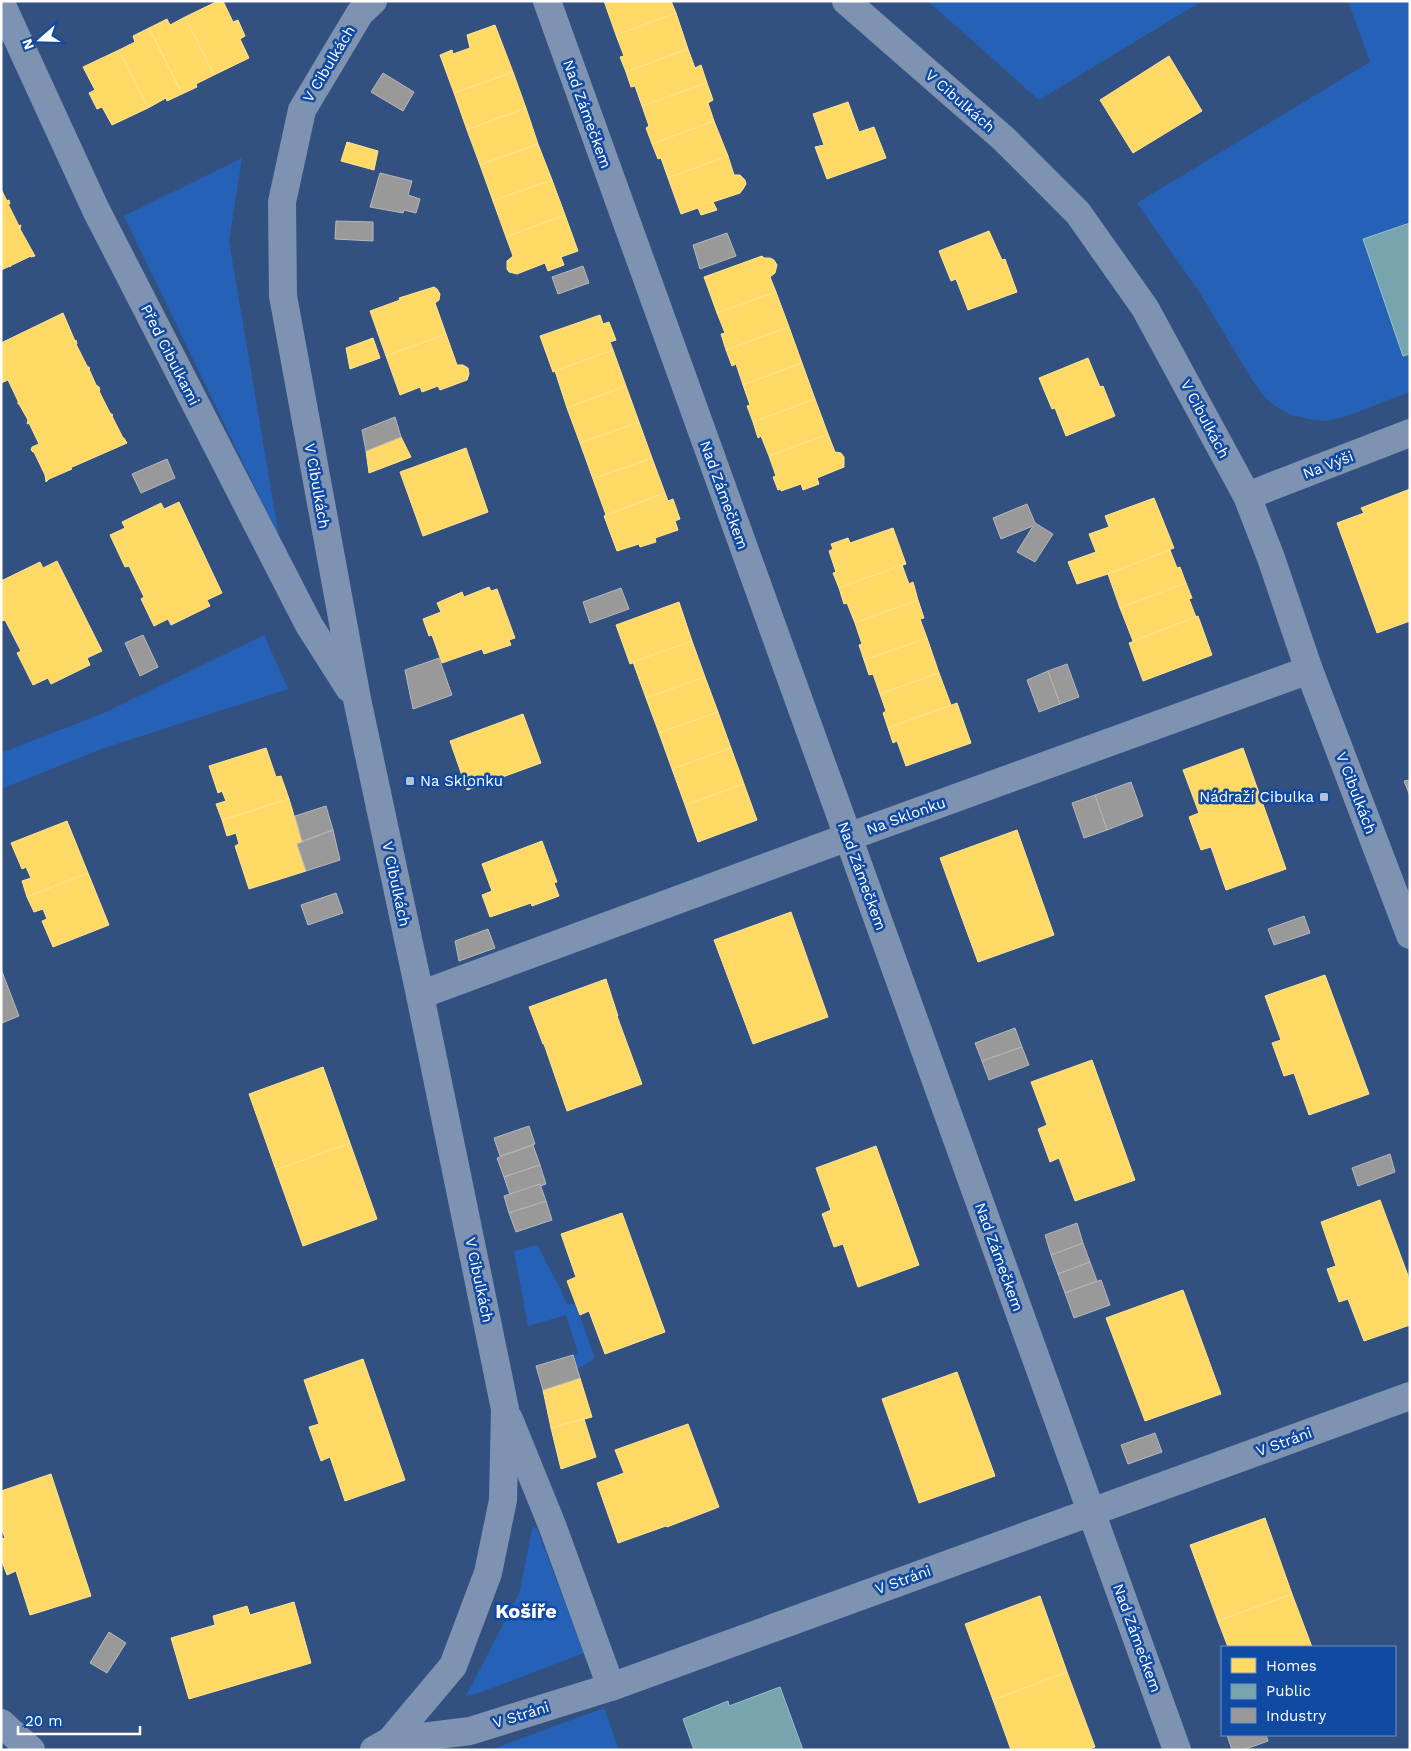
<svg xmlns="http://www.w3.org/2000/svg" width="1411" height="1751" font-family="'Work Sans',sans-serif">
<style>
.green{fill:#2661b8}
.homes{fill:#ffd966;stroke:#ffe494}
.public{fill:#76a5af;stroke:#9fc0c7}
.industry{fill:#999;stroke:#b8b8b8}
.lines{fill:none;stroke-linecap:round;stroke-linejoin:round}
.minor{stroke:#7e92b1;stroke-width:28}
.poi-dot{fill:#b7c2d3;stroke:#114aa2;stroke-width:2}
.labels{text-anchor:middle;stroke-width:5;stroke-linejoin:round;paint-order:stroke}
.street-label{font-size:15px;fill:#fff;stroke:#114aa2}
.poi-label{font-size:15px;fill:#fff;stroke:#114aa2;text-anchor:start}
.district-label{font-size:20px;font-weight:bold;fill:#fff;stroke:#114aa2}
</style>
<rect width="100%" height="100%" fill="#325181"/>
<g class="green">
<polygon points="928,1 1202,1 1039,100"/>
<polygon points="1348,1 1410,1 1410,392 1347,416 1326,421 1308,419 1291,415 1278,408 1266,399 1249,375 1200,293 1137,203 1370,62"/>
<polygon points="242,158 229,241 279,537 124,216"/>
<polygon points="264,635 288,689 104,748 1,789 1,753 104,713"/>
<polygon points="537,1245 561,1290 567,1305 575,1303 595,1358 578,1369 573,1355 578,1353 566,1315 528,1326 514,1251"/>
<polygon points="533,1526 537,1529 584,1653 479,1693 466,1696 519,1594"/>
<polygon points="604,1708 619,1750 490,1750"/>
</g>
<g class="homes">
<polygon points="218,1 223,1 233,22 238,20 245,36 240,39 249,58 214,75 185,17"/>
<polygon points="604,1 671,1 676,13 616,35"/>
<polygon points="676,13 688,49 626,72 620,57 624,56 616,35"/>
<polygon points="185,17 214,75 196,84 197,87 182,94 149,28 167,19 170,25"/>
<polygon points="495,25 513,72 454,93 440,55 452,50 453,54 470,48 467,35"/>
<polygon points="149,28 182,94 167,101 166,98 148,108 119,50 135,42 133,36"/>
<polygon points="688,49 695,68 701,65 707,83 642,106 635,86 631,87 626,72"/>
<polygon points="119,50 148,108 112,125 102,107 97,109 89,93 95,90 83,67"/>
<polygon points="1169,56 1202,111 1133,153 1100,100"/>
<polygon points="513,72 526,108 467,130 454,93"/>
<polygon points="707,83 713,100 708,103 714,121 652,144 646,128 649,126 642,106"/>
<polygon points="848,102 859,132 874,127 886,158 827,179 815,147 824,145 813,114"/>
<polygon points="526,108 538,144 480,165 467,130"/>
<polygon points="714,121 728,156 668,178 661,158 658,159 652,144"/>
<polygon points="347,142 378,151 374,170 341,161"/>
<polygon points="538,144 552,180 493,201 480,165"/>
<polygon points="728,156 734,175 740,175 745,180 746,184 743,189 740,193 713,202 717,210 701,215 698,208 681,214 668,178"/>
<polygon points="552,180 565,215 506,237 493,201"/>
<polygon points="1,189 7,201 9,200 10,204 8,204 19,226 21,225 20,229 35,256 31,257 31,256 12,265 10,267 10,266 1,270"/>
<polygon points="565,215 578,251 561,257 564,265 548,271 545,263 517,274 509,272 507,269 507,261 513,256 506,237"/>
<polygon points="989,231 1002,260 1005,259 1017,292 968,310 956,279 951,281 939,251"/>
<polygon points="762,256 764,258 770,258 774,260 777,265 775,273 770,277 776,292 717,313 704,277"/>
<polygon points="434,287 437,289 440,294 439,300 435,303 446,334 386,356 370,311 400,300 399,298"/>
<polygon points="776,292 789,327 726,350 721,334 725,333 717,313"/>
<polygon points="63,313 75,341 76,340 77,344 76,344 87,366 90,368 89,369 96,385 99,387 100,390 99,391 110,413 113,415 112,416 123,438 124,438 127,443 70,468 72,469 49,479 46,482 45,475 34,452 33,452 31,450 32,447 39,444 29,423 27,424 28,420 19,404 18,404 18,401 8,380 1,383 1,343"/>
<polygon points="600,315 603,324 609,322 616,340 610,342 613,350 553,372 540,336"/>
<polygon points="789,327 802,363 743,385 736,364 732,366 726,350"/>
<polygon points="446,334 457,365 463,365 468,368 469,374 467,380 440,390 438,386 422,392 420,387 400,395 386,356"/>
<polygon points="373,338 380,358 350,369 346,348"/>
<polygon points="613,350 626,386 567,408 555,371"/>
<polygon points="1088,358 1100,387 1103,386 1115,416 1066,436 1055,408 1052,409 1039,378"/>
<polygon points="802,363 815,399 753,422 747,406 750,405 743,385"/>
<polygon points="626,386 639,422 580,443 567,408"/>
<polygon points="815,399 828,434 769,456 761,436 758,438 753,422"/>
<polygon points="639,422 652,458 593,479 580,443"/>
<polygon points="828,434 835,452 841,453 844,457 844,467 817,478 819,484 803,490 801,484 781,491 781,489 778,490 773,477 776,476 769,456"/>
<polygon points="401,437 411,457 369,473 366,451"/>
<polygon points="466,448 488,512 423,536 400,472"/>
<polygon points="652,458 665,493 606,515 593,479"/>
<polygon points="1410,489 1410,621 1377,633 1337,523 1364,513 1361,508"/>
<polygon points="665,493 668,501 673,499 680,519 675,521 678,530 655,538 656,542 640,547 639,544 617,551 604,516"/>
<polygon points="1154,498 1174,548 1108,574 1077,584 1068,562 1096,552 1089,534 1109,527 1105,516"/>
<polygon points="179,502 222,593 207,600 210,606 171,625 168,619 154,626 141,599 144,597 129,566 125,567 110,535 125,528 122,522 161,503 164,509"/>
<polygon points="893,528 906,564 839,588 833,573 836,572 829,551 833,549 831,544 848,538 850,543"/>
<polygon points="1170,550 1177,568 1180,567 1186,583 1120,608 1108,574"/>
<polygon points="57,561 102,651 87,658 90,665 51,684 48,678 33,685 17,653 21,651 5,620 2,621 1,620 1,589 3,588 1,581 40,562 43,568"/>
<polygon points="902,565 909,584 913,582 918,600 855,623 847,603 844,604 839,588"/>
<polygon points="1186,583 1192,598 1189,599 1196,617 1133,641 1120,608"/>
<polygon points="489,587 491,591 497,589 515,638 509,640 511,645 484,654 482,649 442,663 432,635 429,636 423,619 441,612 437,603 462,592 464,597"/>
<polygon points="918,600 924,618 920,619 927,638 864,660 859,645 862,644 855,623"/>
<polygon points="679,602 692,641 630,664 616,625"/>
<polygon points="1198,616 1212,655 1143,681 1129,643"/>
<polygon points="927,638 939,673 880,694 873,674 869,675 864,660"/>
<polygon points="692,641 705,677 646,698 633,662"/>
<polygon points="939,673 951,705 888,728 883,713 886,711 880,694"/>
<polygon points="705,677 718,712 659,733 646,698"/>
<polygon points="957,703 971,743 906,766 897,741 893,743 888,728"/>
<polygon points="718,712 731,748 672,769 659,733"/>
<polygon points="523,714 541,763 467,790 450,741"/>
<polygon points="266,748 276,777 281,776 289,799 222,820 216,804 226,801 222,791 218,793 209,766"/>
<polygon points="731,748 744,784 685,805 672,769"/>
<polygon points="1243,748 1286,869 1226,890 1211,847 1201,850 1189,817 1199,813 1183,770"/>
<polygon points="744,784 757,820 698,842 685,805"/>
<polygon points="289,799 302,842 297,844 306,871 249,889 235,846 239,844 236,833 227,836 222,820"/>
<polygon points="67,821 88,873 27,897 22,881 31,878 26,867 22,869 11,843"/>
<polygon points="1017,830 1054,935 978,962 940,858"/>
<polygon points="542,841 557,882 554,883 559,896 532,906 531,903 490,917 482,895 492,891 482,864"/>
<polygon points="88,873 109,925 53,947 42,921 47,919 43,909 34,912 27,897"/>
<polygon points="791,912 828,1017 753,1044 714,940"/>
<polygon points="1325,975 1369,1094 1309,1115 1294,1073 1284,1076 1272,1043 1281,1040 1265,996"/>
<polygon points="606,979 618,1016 617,1016 642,1084 567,1111 544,1044 543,1044 529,1007"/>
<polygon points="1092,1060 1135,1180 1075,1201 1059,1158 1050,1162 1038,1129 1047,1125 1031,1082"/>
<polygon points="323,1067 350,1143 276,1170 249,1094"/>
<polygon points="350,1143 377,1219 303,1246 276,1170"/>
<polygon points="876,1146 919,1265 858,1287 843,1244 834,1247 822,1214 831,1210 816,1168"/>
<polygon points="1380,1200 1410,1281 1410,1325 1364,1341 1348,1299 1339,1302 1327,1269 1336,1266 1321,1222"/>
<polygon points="622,1213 665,1332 605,1354 589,1311 580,1315 567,1281 576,1277 561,1234"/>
<polygon points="1183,1290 1221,1394 1145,1421 1106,1318"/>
<polygon points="363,1359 405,1480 345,1501 330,1457 321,1461 309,1427 319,1424 304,1380"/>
<polygon points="957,1372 995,1476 919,1503 882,1399"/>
<polygon points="580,1378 592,1417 551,1428 543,1390"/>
<polygon points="584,1419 596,1457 561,1469 551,1428"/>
<polygon points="688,1424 719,1507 667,1527 666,1526 618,1543 597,1483 624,1473 615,1450"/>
<polygon points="51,1474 91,1596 30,1615 16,1571 7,1575 1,1559 1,1539 5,1538 1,1527 1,1491"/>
<polygon points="1265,1518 1292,1594 1218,1621 1190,1545"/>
<polygon points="1292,1594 1312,1647 1228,1647 1218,1621"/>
<polygon points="1040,1596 1067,1672 993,1700 965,1624"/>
<polygon points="294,1602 311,1663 189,1699 171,1638 215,1625 213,1616 247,1606 250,1615"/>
<polygon points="1067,1672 1095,1747 1087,1750 1011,1750 993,1700"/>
</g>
<g class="public">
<polygon points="1410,223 1410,354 1403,356 1363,239"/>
<polygon points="780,1687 803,1750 694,1750 683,1719 728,1701 729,1706"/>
</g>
<g class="industry">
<polygon points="383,73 414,92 403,111 371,92"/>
<polygon points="380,173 412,181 408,195 420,199 416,213 404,210 403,213 370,207"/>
<polygon points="336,221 373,222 373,241 335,239"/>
<polygon points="727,233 736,256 700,269 693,245"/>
<polygon points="583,266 589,283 558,294 552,277"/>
<polygon points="395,417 401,437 366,451 362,430"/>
<polygon points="167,459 175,478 141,493 132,474"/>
<polygon points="1027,504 1035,523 1053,534 1035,562 1017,552 1033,526 1001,539 993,518"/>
<polygon points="621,588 629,609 590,623 583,602"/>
<polygon points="143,635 158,667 140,676 125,643"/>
<polygon points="439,658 452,695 413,709 405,670"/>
<polygon points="1067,664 1079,697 1060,704 1048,671"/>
<polygon points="1048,671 1060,704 1039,712 1027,680"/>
<polygon points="1410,780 1410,796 1404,781"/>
<polygon points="1131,782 1143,816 1107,830 1095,795"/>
<polygon points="1095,795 1107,830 1084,838 1072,803"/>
<polygon points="326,806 333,830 302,841 295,816"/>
<polygon points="333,830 340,860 306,871 297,844"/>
<polygon points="336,893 343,913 308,925 301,905"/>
<polygon points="1304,916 1310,933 1274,945 1268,929"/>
<polygon points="488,929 495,948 459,961 455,941"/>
<polygon points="1,969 19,1016 2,1023 1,1021"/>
<polygon points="1015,1028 1022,1047 982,1061 975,1043"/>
<polygon points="1022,1047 1029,1065 989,1080 982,1061"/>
<polygon points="529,1126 535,1144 500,1156 494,1138"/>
<polygon points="533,1145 540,1165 504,1177 497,1158"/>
<polygon points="1390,1154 1395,1172 1358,1186 1352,1168"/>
<polygon points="540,1165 546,1184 540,1186 540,1184 510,1195 504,1177"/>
<polygon points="540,1184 546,1201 509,1213 504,1196"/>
<polygon points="546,1201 552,1220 516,1232 509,1213"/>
<polygon points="1077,1223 1083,1243 1051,1255 1045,1235"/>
<polygon points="1083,1243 1090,1262 1058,1274 1051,1255"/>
<polygon points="1090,1262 1097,1281 1065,1293 1058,1274"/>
<polygon points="1101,1280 1110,1305 1074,1318 1065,1293"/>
<polygon points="573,1355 580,1378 543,1390 536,1366"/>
<polygon points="1155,1433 1162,1452 1128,1464 1121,1445"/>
<polygon points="109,1632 126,1643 107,1673 90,1663"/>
<polygon points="1227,1735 1266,1735 1268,1741 1243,1750 1232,1750"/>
</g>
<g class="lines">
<g class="minor">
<polyline points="373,1 360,13 302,110 282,202 283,296 357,699 420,995 505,1409 503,1500 488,1573 453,1666 390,1741 374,1750"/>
<polyline points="547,1 1177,1750"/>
<polyline points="846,1 1004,139 1078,213 1145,308 1247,496 1271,558 1309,670 1410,935"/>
<polyline points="1,3 96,210 309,625 349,688"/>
<polyline points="1247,496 1410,433"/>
<polyline points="420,995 848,837 1309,670"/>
<polyline points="509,1419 552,1525 611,1687"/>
<polyline points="1,1723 31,1750"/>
<polyline points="390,1741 470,1731 611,1687 1410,1396"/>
</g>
</g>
<g class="poi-dot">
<rect x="405" y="776" width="10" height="10" rx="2.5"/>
<rect x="1319" y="792" width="10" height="10" rx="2.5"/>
</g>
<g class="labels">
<g class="street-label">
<text transform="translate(329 64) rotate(-59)" y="5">V Cibulkách</text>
<text transform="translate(960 101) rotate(41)" y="5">V Cibulkách</text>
<text transform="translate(587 114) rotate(70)" y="5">Nad Zámečkem</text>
<text transform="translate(170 355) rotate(63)" y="5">Před Cibulkami</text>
<text transform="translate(1205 419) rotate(62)" y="5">V Cibulkách</text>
<text transform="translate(1328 465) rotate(-21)" y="5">Na Výši</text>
<text transform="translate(317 486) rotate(80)" y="5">V Cibulkách</text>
<text transform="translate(724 495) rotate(70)" y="5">Nad Zámečkem</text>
<text transform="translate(1356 793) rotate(69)" y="5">V Cibulkách</text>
<text transform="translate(906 816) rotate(-20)" y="5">Na Sklonku</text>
<text transform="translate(862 876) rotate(70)" y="5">Nad Zámečkem</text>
<text transform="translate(396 884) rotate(78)" y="5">V Cibulkách</text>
<text transform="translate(999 1257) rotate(70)" y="5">Nad Zámečkem</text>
<text transform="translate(479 1280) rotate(78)" y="5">V Cibulkách</text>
<text transform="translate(1284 1442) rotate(-20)" y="5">V Stráni</text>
<text transform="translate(903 1580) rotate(-20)" y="5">V Stráni</text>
<text transform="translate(1137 1638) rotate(70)" y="5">Nad Zámečkem</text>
<text transform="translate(521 1715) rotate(-17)" y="5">V Stráni</text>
</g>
<g class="poi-label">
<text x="420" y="786">Na Sklonku</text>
<text x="1314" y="802" text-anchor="end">Nádraží Cibulka</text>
</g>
<g class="district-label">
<text x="526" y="1618">Košíře</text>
</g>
</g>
<rect width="1411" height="1751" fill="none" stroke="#ffffff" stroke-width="5"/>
<rect x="1221" y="1646" width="175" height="90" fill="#114aa2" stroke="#7092c7"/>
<rect x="1231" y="1658" width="25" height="15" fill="#ffd966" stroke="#7092c7"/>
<text x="1266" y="1671" font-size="15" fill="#ffffff">Homes</text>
<rect x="1231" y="1684" width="25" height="15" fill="#76a5af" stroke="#7092c7"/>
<text x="1266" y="1696" font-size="15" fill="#ffffff">Public</text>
<rect x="1231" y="1708" width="25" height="15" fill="#999999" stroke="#7092c7"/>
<text x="1266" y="1721" font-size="15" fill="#ffffff">Industry</text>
<g transform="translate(40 40) rotate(250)" stroke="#114aa2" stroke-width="4" paint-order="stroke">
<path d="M0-4L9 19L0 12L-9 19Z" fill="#ffffff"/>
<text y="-8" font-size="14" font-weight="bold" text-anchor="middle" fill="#ffffff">N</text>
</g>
<path d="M18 1726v8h122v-8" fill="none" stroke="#ffffff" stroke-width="2.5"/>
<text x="25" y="1726" font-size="15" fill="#ffffff" stroke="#114aa2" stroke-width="4" paint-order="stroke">20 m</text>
</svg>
